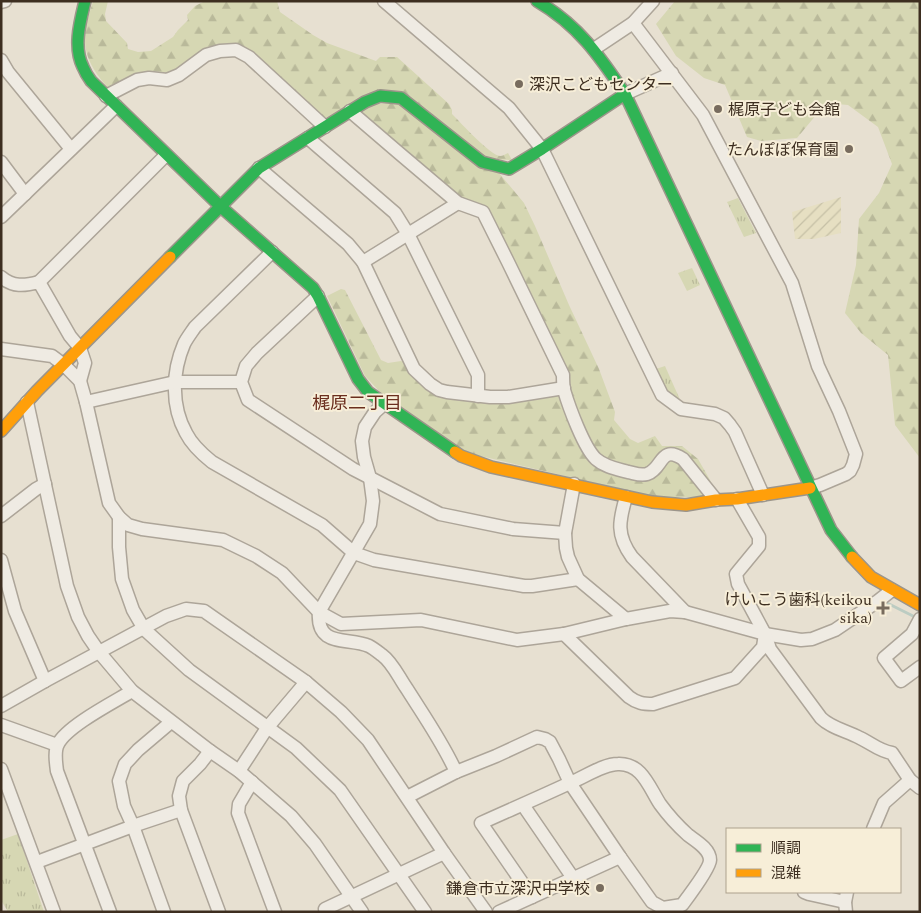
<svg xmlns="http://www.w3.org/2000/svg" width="921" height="913" font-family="Spectral,'Noto Sans JP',serif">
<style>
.farmland{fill:url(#farmland-furrows)}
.forest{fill:url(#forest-firs)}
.park{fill:url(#park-tufts)}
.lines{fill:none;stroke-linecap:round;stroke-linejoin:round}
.stream{stroke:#bcccc2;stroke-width:3}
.street-casing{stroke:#ada599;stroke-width:15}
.fast-casing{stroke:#9c958a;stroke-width:14}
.slow-casing{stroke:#9c958a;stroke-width:14}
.street{stroke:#efebe3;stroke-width:12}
.fast{stroke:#30b455;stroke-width:11}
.slow{stroke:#ff9f0a;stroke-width:11}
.poi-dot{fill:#786c5e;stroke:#f7eed8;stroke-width:2}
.labels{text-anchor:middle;stroke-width:4;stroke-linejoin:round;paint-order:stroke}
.poi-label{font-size:16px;fill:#3d2e20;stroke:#f7eed8;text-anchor:end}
.neighbourhood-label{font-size:18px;fill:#6b2e1e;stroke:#f7eed8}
</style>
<defs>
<pattern id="farmland-furrows" width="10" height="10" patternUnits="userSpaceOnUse" patternTransform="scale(1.25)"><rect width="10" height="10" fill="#e6dfc2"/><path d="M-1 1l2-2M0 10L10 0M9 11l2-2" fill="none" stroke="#c6c0a6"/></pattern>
<pattern id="forest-firs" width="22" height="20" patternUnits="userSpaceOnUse" patternTransform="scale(1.25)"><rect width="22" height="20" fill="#d6d7b3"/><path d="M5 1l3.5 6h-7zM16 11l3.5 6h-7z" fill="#b9b99a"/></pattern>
<pattern id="park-tufts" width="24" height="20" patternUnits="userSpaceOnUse" patternTransform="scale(1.25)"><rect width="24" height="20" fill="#d6d7b3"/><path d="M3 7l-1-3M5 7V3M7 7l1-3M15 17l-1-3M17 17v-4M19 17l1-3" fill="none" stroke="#b9b99a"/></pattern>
</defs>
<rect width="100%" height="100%" fill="#e7e0d1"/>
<polygon class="farmland" points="841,197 841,233 814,239 795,239 792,212"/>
<g class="forest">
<path d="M93,1H108L105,14L106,21L127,43L128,49L138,52L151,51L173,37L178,30L188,20L187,15L195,6L205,1H277L280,12L313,35L327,43L376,61L380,57H397L449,104L452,110V114C460,122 491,156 500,156C503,156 505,154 508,153L512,160L488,159L406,95L329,117L322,118L237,47L170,76L109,89C95,73 84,58 85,36C85,26 90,12 93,1Z"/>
<polygon points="675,1 920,1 920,458 895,425 888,355 861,333 845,313 856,265 859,219 879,193 892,164 878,127 848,105 826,103 797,138 761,141 747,137 725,85 704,78 676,56 656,24"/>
<polygon points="399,102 499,173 524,203 535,226 569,305 599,369 615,412 614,420 630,439 638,443 655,436 662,446 682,446 698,459 710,480 713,489 681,453 639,471 603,459 591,448 487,213 456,197 360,112 367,105"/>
<polygon points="341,289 345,290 381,360 388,363 401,361 407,363 439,393 558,394 564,398 579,440 631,477 668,458 677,460 699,483 705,497 654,497 468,453 381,393 365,376 327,296"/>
</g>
<g class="park">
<polygon points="738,198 756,233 744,237 727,202"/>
<polygon points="692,268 700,285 687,291 678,273"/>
<polygon points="665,366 681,402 668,394 656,369"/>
<polygon points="18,834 44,912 8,912 1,900 1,840"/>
</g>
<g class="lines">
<polyline class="stream" points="887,603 915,617"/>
<g class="street-casing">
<g id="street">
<polyline points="384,1 509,108 542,149 662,395 681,409 715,414 724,418 730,425 735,432 763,495"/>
<polyline points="1,2 5,1"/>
<polyline points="633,23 703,115 792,283 818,366 839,411 856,454 853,465 850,471 846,474 820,485 810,488"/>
<polyline points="594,49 633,23 653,1"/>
<polyline points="1,60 8,72 71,149"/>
<polyline points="625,94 672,73"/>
<polyline points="106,96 137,80 149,78 167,80 179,75 206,55 220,51 236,50 249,57 325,127"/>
<path d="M350,111L399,153L458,203L483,212L508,262L563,375C563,380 563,385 564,390C569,407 584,448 596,459C605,467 617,469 628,472C634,473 640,476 647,474C663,469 660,444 683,459L716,500"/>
<polyline points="308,138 395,213 408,234 478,375 478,396"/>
<polyline points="1,162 25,194"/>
<polyline points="259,168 348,244 363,262 414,369 430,384 439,390 447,392 490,397 508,397 564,388"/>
<polyline points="1,217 116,106"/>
<path d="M272,252L195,327C191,333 187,338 184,344C172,372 171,406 186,433C192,445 202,454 212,462L322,525L354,553L374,560L524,586H532L578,579"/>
<polyline points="363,262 458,203"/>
<path d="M1,277C13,287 24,286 39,282L70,336L80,348L85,363L80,381"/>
<polyline points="39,282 166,155"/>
<polyline points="318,296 257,353 246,366 241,382 248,400 353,469 440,514 513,529 565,533"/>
<polyline points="1,349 52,356 64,365 80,381 86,402 109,503 119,517 128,525 142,529 223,540 256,556 282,573 319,612 341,624 421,620 517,640 564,634 626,619 670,611 685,612 765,634 801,640 812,639 835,630 878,601 892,590"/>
<polyline points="27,402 67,586 78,617 88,636 99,652 132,691 210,751 239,771 291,816 315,844 362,912"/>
<polyline points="86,402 175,382 241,382"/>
<path d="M384,404L375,412L365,427L362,441L364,457L370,478L373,501L370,524L319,612C316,648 348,637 369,646C373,648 378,652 382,655C393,663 399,678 407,689C424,716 443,743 456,772"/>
<polyline points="574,484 565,533 566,548 568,557 578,579 626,619"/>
<path d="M626,497C619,521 616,535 632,557L685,612"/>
<path d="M737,499L759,537V546L736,574L738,584L765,634L770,649L821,718C831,728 847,731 860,738C871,743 879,751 892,753L910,780L920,788"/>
<polyline points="1,516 36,489 45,484"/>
<polyline points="119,517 119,547 122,579 133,610 144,629 189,670 296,748 340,790 425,912"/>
<polyline points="1,560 15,611 45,681"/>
<polyline points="920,619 912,634 884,658 901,681 920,667"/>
<path d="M564,634L629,697C637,703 643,704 653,704L735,678L763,647L765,634"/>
<polyline points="1,706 45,681 166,616 186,609 204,611 306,682 341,712 368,740 444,853 486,912"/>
<polyline points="1,725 57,745"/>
<polyline points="210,751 200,764 183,781 179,796 181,810 219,912"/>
<polyline points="1,769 54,912"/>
<polyline points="239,771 267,728 306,682"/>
<polyline points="252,782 239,804 238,813 275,912"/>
<path d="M407,797L456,772L496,756L537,737L545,739L550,742L559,759L570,783L620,857L652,902L663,908L682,905C688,897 710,868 710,860C710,849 696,841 688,835C678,826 668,815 660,804C649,787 642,763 618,764C604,764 586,776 572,782C542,796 512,809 481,823L532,897"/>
<polyline points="523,805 573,878"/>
<polyline points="873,829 884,803 910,780"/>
<polyline points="37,862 133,826 181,810"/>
<polyline points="804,892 809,894 845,902"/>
<polyline points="325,909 444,853"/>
<path d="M110,912L57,771C56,763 54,751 58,744C67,726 114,702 132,691"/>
<polyline points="164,912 133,826 124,806 119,781 125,764 138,750 171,722"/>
<polyline points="499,912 620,857"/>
<polyline points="846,912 845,902 847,892"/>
</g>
</g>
<g class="fast-casing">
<g id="fast">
<path d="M85,1C80,22 73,47 83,67C85,72 88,77 91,81L220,206L313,288L318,296L358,379L368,392L455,452"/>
<path d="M537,1C578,25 599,55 625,94L831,530L852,557"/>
<polyline points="170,257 259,168 365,102 380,96 401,98 482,162 509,169 542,149 625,94"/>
</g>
</g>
<g class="slow-casing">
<g id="slow">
<polyline points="1,431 37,391 170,257"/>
<polyline points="455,452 461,456 491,467 652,502 686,505 716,500 737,499 810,488"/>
<polyline points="852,557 871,577 920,605"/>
</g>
</g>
<use href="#street" class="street"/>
<use href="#fast" class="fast"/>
<use href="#slow" class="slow"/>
</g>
<g class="poi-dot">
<circle cx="519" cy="84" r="5"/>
<circle cx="718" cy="109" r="5"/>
<circle cx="849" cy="149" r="5"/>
<path d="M880.5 600.5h5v5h5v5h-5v5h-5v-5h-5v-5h5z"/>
<circle cx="600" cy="888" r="5"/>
</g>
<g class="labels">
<g class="poi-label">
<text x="529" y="90" text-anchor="start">深沢こどもセンター</text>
<text x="728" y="115" text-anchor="start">梶原子ども会館</text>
<text x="839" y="155">たんぽぽ保育園</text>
<text x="872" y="605">けいこう歯科(keikou<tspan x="872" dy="18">sika)</tspan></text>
<text x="590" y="894">鎌倉市立深沢中学校</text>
</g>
<g class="neighbourhood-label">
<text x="357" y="409">梶原二丁目</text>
</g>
</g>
<rect width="921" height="913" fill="none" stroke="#3d2e20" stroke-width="5"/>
<rect x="726" y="828" width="175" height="65" fill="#f7eed8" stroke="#ada18e"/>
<rect x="736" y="844" width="25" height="8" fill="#30b455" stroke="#ada18e"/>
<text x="771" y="853" font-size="15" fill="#3d2e20">順調</text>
<rect x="736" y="869" width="25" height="8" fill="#ff9f0a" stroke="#ada18e"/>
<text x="771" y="878" font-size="15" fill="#3d2e20">混雑</text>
</svg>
